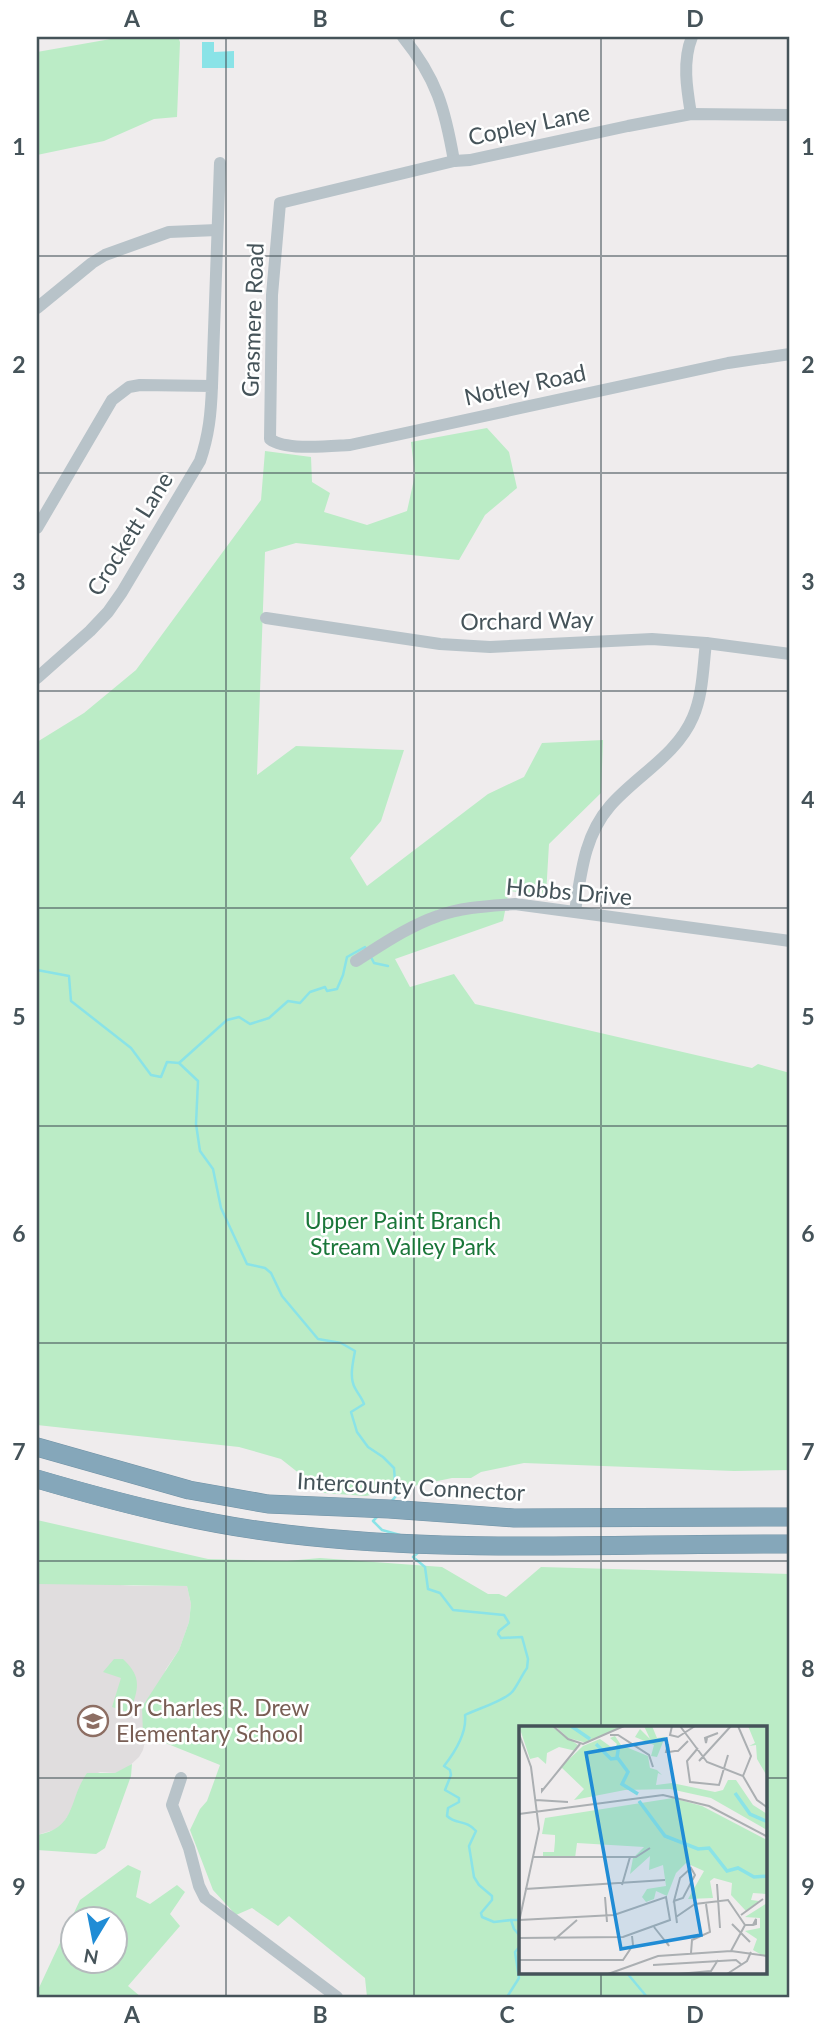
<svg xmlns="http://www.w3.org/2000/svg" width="827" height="2034" font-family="Lato,sans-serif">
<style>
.education{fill:#e0ddde}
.green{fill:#bbecc6;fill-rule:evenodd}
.water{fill:#8ae3e7}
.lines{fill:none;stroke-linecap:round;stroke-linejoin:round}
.stream{stroke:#8ae3e7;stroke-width:2.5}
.highway-casing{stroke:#7192a5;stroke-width:19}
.minor{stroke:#b8c3c9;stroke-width:12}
.highway{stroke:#85a7ba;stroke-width:18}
.grid{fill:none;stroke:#455359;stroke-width:2;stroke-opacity:0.55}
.labels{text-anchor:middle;stroke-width:5;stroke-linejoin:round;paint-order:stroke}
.street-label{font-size:23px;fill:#455359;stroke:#fff}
.park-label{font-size:23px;fill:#1a7639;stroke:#fff}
.education-label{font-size:23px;fill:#785e54;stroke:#fff;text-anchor:start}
.inset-river{fill:none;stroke:#8ae3e7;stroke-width:3.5}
.inset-road{fill:none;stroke:#abafb2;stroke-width:2}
.view{fill:#208cd5;fill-opacity:0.15;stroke:#208cd5;stroke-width:3.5}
.inset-edge{fill:none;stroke:#455359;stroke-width:3.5}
.neatline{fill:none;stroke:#455359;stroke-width:2.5}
.grid-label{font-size:23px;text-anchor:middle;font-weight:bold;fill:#455359}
</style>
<rect width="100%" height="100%" fill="#efeced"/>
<polygon class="education" points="37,1578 133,1586 187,1586 191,1604 189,1622 179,1650 166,1669 157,1691 143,1750 139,1757 126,1769 115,1773 100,1772 83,1780 72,1809 60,1828 37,1835"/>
<g class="green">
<polygon points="122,37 178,37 180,42 177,117 154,119 104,141 37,155 37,52"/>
<polygon points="487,428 509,452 517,488 485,515 459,560 296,543 265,552 257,775 296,746 404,750 381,821 350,858 367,886 488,794 524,777 542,743 603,740 601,793 549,844 546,895 509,891 503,921 395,959 410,987 454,974 475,1004 752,1068 758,1064 790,1073 790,1470 734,1471 524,1463 481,1472 471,1478 452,1478 366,1496 324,1493 281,1459 239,1447 37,1425 37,742 84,713 136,670 261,500 265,451 311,457 312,482 330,493 324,512 367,525 407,511 415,475 411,442"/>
<path d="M37,1520L208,1559L287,1561L320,1558L442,1567L488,1594H499L506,1597L541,1567L790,1574V1997H367L365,1978L289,1916L278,1926L252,1908L236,1915L213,1890L190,1830L200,1809L207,1801L220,1765L143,1734L142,1707L179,1650L189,1622L191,1604L187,1586L37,1584ZM521,1728H766V1973H521Z"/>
<path d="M114,1659H123C143,1678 138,1689 130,1713L112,1707L121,1678L103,1672Z"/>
<path d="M132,1764L131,1776L105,1848L96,1854L37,1850V1835C77,1828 68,1800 87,1773H115Z"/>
<path d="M128,1865L141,1871L136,1897L150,1904L177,1885L185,1892L170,1914L180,1926L128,1986L141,1997H37V1992L80,1900ZM74,1918H116V1960H74Z"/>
</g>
<polygon class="water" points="202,42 214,42 214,52 234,51 234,68 202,68"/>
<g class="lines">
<g class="stream">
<polyline points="371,957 374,963 388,966"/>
<path d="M37,970L69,976L71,1001L131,1048L151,1075L161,1077L167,1062L179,1063L198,1081L196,1124L200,1151L213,1169L221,1208L247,1264L265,1268L271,1273L282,1296L318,1339L341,1343L355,1351C353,1362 349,1378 355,1388C358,1394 362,1398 364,1404L351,1412L357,1432L368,1447L383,1457L394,1468L396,1496L390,1503"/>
<polyline points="179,1063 227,1020 239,1017 250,1024 269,1018 288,1001 300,1003 310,992 325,987 327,991 337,989 343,975 347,957 365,947 367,951"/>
<polyline points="378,1516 373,1521 382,1530 400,1535"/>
<path d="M420,1551L413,1557L425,1567L428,1589L440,1593L453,1610L504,1615L509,1623L499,1631L498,1634L501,1638L522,1637L528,1659L527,1668C522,1675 516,1688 512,1692C504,1701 477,1709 465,1715C467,1733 455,1752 444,1766L450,1770L451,1775L445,1790L459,1798V1802L448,1808L447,1816C456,1825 466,1819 476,1831L469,1846L474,1877L479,1885L492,1896V1900L481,1913L482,1917L494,1922L511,1920L514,1929L521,1937"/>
<polyline points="511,1920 521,1920"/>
<polyline points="627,1973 647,1997"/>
<polyline points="507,1997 519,1978 515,1952 521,1945"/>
</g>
<g class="highway-casing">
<g id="highway">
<polyline points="37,1447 189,1490 268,1504 389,1509 514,1518 790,1517"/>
<path d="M37,1479C119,1503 201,1524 286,1534C453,1554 622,1543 790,1544"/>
</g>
</g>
<g class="minor">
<path d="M403,37C437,79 445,109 454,161"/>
<path d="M691,114C687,90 682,61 692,37"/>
<path d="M790,115L691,114L628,126L470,160L454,161L280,203L272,295L270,439C285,451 330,446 350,445L728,363L790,354"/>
<polyline points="37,308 92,263 105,255 169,232 217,230"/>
<polyline points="212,386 220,163"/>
<path d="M37,528L112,400L129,387L140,385L212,386C211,413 209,435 200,461L122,592L108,612L90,631L37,678"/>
<polyline points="266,618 440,644 490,647 652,639 706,643 790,654"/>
<path d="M575,911C581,874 584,836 610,806C636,776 677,755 693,717C703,694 703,667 706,643"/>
<path d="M356,961C383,944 409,926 438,916C462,907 490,906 515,904L790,941"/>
<polyline points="181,1778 172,1805 189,1848 199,1886 205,1898 337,1997"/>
</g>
<use href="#highway" class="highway"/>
</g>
<path class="grid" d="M226,37V1997M414,37V1997M601,37V1728M37,256H790M37,473H790M37,691H790M37,908H790M37,1126H790M37,1343H790M37,1561H790M37,1778H521M766,1778H790M601,1973V1997"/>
<defs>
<g id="school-ring" transform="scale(1.575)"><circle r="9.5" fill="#fff" stroke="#8d6e63" stroke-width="1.5"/><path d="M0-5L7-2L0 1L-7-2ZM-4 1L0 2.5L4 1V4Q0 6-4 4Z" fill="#8d6e63"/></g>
</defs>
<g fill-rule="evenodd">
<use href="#school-ring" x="93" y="1721"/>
</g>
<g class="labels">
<g class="street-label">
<text transform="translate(529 125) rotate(-12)" y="8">Copley Lane</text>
<text transform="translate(253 320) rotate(-88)" y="8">Grasmere Road</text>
<text transform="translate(525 385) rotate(-12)" y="8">Notley Road</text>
<text transform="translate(130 534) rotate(-58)" y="8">Crockett Lane</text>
<text transform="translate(527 621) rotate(-1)" y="8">Orchard Way</text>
<text transform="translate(569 892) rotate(5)" y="8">Hobbs Drive</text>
<text transform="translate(411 1487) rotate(3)" y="8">Intercounty Connector</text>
</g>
<g class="park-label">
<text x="403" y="1229">Upper Paint Branch<tspan x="403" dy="26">Stream Valley Park</tspan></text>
</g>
<g class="education-label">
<text x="116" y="1716">Dr Charles R. Drew<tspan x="116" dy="26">Elementary School</tspan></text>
</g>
</g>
<g transform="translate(519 1726)">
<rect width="248" height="248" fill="#efeced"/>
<path d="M0,0H32L59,19L57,25L40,21L28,27L27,38L19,31L11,33ZM36,0H103L68,17L49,12ZM125,0H133L138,12L146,11L138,31L132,30L135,19L116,11L121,3L131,13ZM229,0H248V50L238,33L237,19L230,20L236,17ZM96,10L102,19L129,30L131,42L138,44L143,49L139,47L137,59L153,57L196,66L204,64L209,54H217L234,79L248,88V104L192,72L151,63L106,64L55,74L65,63L42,41L64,20L81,13L95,23L98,18L91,12ZM154,72L183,80L248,114V168L234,167L232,174L240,175L227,185L212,169L213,157L195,152L191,155L194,172L169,173L185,145L167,137L157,147L148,170L137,165L135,173L127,176L123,171L128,163L147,160L144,139L130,144L131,130L111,148L114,132L125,121L58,117L56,132L24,130V126H35L36,115V109L23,108L26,92ZM248,177V232L234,224L238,213L226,205L241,202V192L226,191Z" fill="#bbecc6"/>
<path class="inset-river" d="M52,0L71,13M77,18L92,33L100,32M100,19L98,31L109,46L103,58L119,68M216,67L231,88L249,96M120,75L146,110L179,123L190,122L208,145L219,142L235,151L249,150"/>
<path class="inset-road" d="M34,0L49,13L64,18L105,0M153,0L151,9L159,11L176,0M161,0L188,36L224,50L238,74L249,82M219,0L232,30L224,50M0,8L12,41L20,103L0,196M91,9H99L130,29L134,41M188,12L187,17L186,12L199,7M179,22L168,35L171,56L200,59L209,29M150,26L149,18L147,26H150L156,25H159L169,15M180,35L212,0M23,62V65L61,18M17,74L49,76M0,88L144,69L190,80L249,111M14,131H117L131,122M172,142L176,149L164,172L155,175L161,152ZM198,158L201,202M103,159L111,131M6,163L146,154M86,171L88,196M155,175L158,197M222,189L244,173M157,191L176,178L209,174L226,199L212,225M0,194L95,189L147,171L151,194L104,211L0,212M213,198L231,216M226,199H234L237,198V193L234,199M135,201L150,220L147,215M35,214L58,194M172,227L173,214L191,206L187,178M0,234H104L114,219L113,210M134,239L217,234L223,239M89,248L139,230L212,225L249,230M159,248L192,245L199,234M208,248L228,235L232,226"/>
<path class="view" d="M147,13L182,209L102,223L67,27Z"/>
<rect width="248" height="248" class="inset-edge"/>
</g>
<rect width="827" height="2034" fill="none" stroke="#ffffff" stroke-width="77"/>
<g transform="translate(94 1940) rotate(190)"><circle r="33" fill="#ffffff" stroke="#b5babd" stroke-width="2"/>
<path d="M0-5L12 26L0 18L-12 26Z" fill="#208cd5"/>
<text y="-10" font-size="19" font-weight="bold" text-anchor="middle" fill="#455359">N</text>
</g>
<rect x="38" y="38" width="750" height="1958" class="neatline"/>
<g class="grid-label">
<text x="132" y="27">A</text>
<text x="320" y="27">B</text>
<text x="507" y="27">C</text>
<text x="695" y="27">D</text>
<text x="19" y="155">1</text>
<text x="808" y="155">1</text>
<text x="19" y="373">2</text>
<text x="808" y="373">2</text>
<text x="19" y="590">3</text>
<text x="808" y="590">3</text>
<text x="19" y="808">4</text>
<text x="808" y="808">4</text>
<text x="19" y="1025">5</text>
<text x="808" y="1025">5</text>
<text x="19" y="1242">6</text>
<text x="808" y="1242">6</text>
<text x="19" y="1460">7</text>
<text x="808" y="1460">7</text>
<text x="19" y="1677">8</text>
<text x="808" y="1677">8</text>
<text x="19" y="1895">9</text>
<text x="808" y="1895">9</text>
<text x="132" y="2023">A</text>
<text x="320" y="2023">B</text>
<text x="507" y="2023">C</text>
<text x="695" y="2023">D</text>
</g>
</svg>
